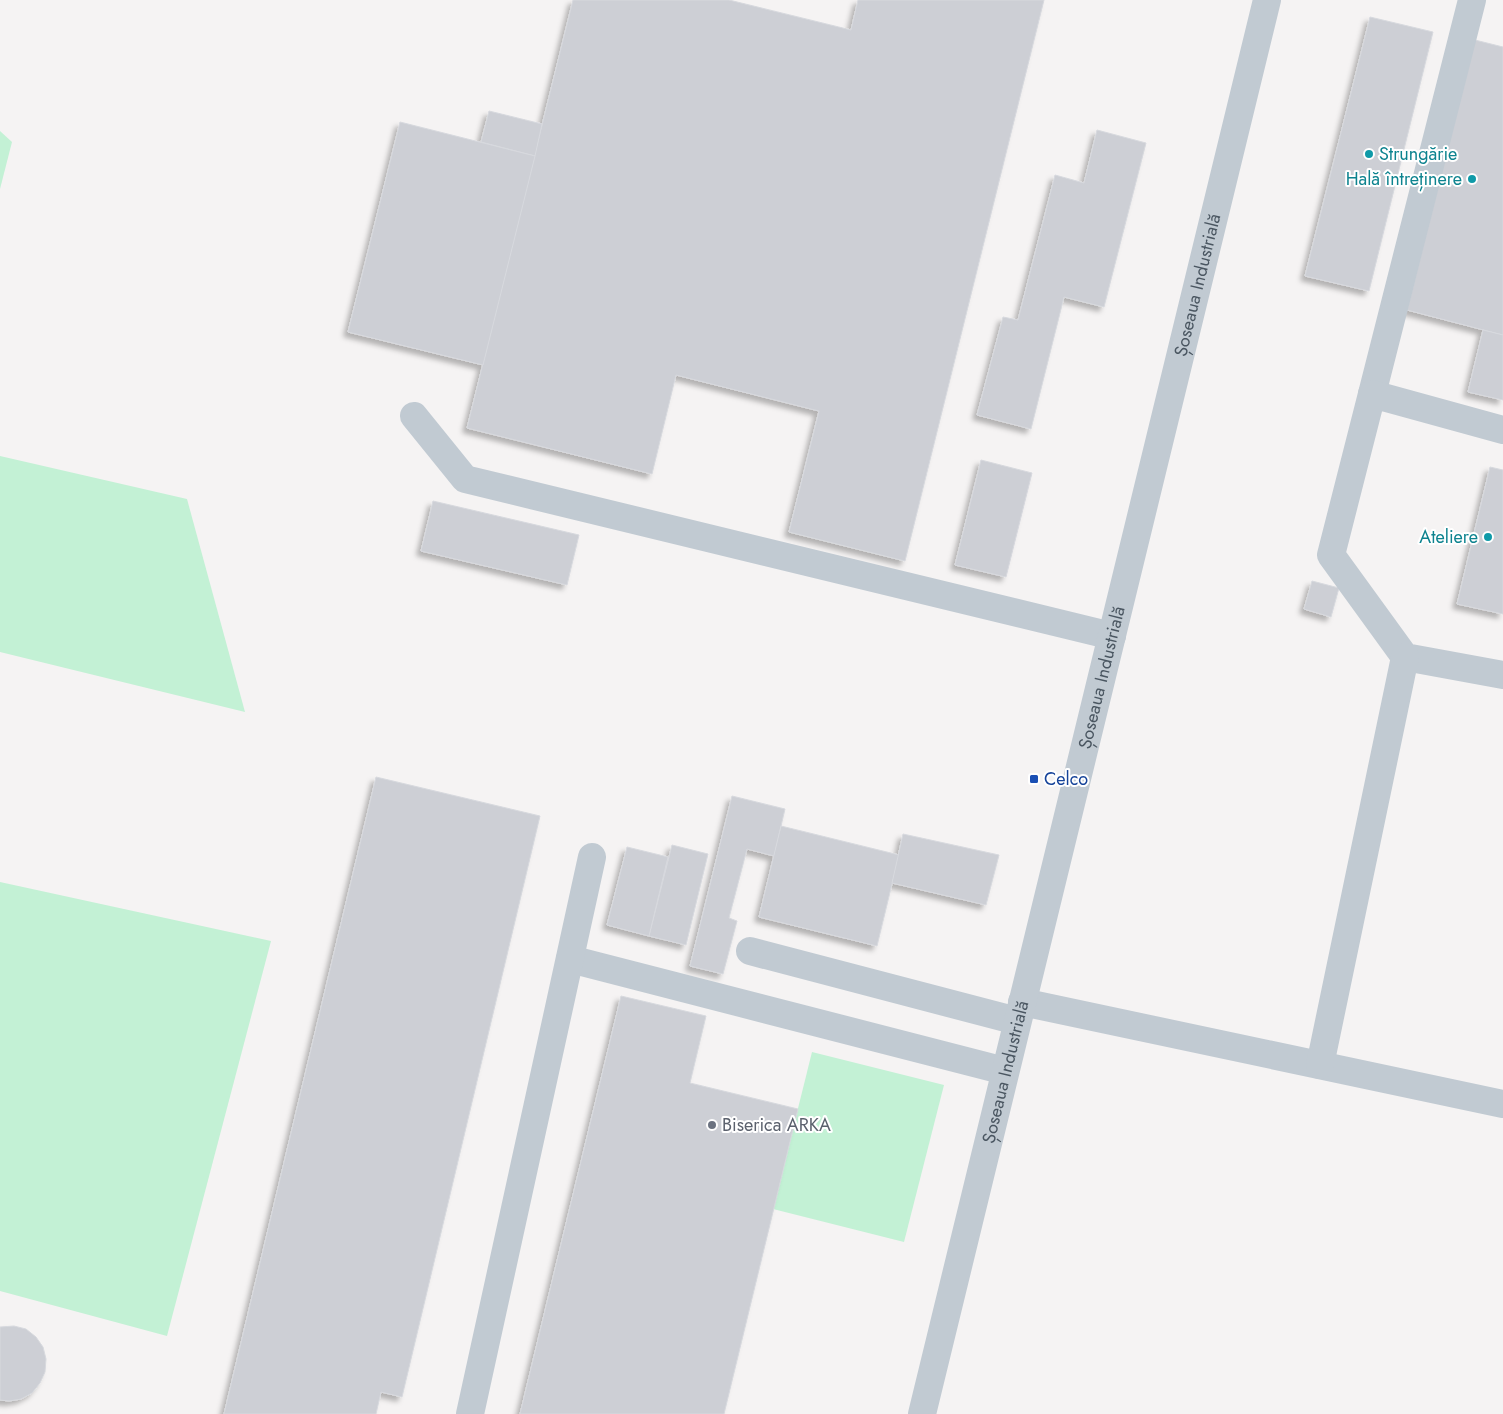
<svg xmlns="http://www.w3.org/2000/svg" width="1503" height="1414" font-family="Jost,sans-serif">
<style>
.green{fill:#c3f1d5}
.building{fill:#cdcfd5;stroke:#d7d9de;filter:url(#shadow)}
.lines{fill:none;stroke-linecap:round;stroke-linejoin:round}
.minor{stroke:#c1cad2;stroke-width:28}
.culture-dot{fill:#0f9aa8;stroke:#fff;stroke-width:2}
.transit-dot{fill:#1a4fb4;stroke:#fff;stroke-width:2}
.worship-dot{fill:#6b7280;stroke:#fff;stroke-width:2}
.labels{text-anchor:middle;stroke-width:4;stroke-linejoin:round;paint-order:stroke}
.culture-label{font-size:18px;fill:#0d838f;stroke:#fff;text-anchor:end}
.street-label{font-size:18px;fill:#4a5661;stroke:#fff}
.transit-label{font-size:18px;fill:#164399;stroke:#fff;text-anchor:start}
.worship-label{font-size:18px;fill:#5b616d;stroke:#fff;text-anchor:start}
</style>
<defs>
<filter id="shadow"><feDropShadow dx="-4.5" dy="4.5" stdDeviation="2.5" flood-color="#0004"/></filter>
</defs>
<rect width="100%" height="100%" fill="#f5f3f3"/>
<g class="green">
<polygon points="0,131 12,142 0,189"/>
<polygon points="0,456 187,499 245,712 0,652"/>
<polygon points="0,882 271,941 167,1336 0,1291"/>
<polygon points="812,1052 944,1085 904,1242 773,1209"/>
</g>
<g class="building">
<polygon points="573,0 729,0 851,30 858,0 1044,0 905,561 789,532 819,411 676,375 652,474 467,428"/>
<polygon points="1370,17 1433,32 1369,291 1305,276"/>
<polygon points="1475,40 1503,47 1503,335 1407,310"/>
<polygon points="489,111 542,124 535,156 481,142"/>
<polygon points="400,122 535,156 483,365 348,332"/>
<polygon points="1097,130 1146,143 1104,307 1064,297 1031,429 977,415 1003,317 1018,320 1055,175 1084,183"/>
<polygon points="1483,330 1503,335 1503,400 1468,392"/>
<polygon points="981,460 1032,473 1006,577 955,565"/>
<polygon points="1490,467 1503,470 1503,614 1457,604"/>
<polygon points="433,501 579,535 567,585 421,551"/>
<polygon points="1312,581 1339,588 1331,617 1304,609"/>
<polygon points="376,777 540,816 402,1397 381,1392 376,1414 224,1414"/>
<polygon points="732,796 785,809 774,856 747,849 729,918 737,921 723,974 690,966"/>
<polygon points="781,826 899,855 877,946 759,917"/>
<polygon points="903,834 999,855 986,905 892,883"/>
<polygon points="672,845 708,854 686,945 649,936"/>
<polygon points="627,847 668,857 649,936 607,925"/>
<polygon points="621,996 706,1016 690,1083 798,1109 724,1414 520,1414"/>
<polygon points="14,1326 26,1329 36,1337 43,1347 46,1359 45,1372 40,1383 32,1393 21,1399 9,1401 0,1400 0,1327"/>
</g>
<g class="lines">
<g class="minor">
<polyline points="1372,394 1472,0"/>
<polyline points="414,416 465,479 1112,636"/>
<polyline points="1503,430 1372,394 1331,555 1405,657 1503,675"/>
<polyline points="750,951 1017,1021"/>
<polyline points="570,959 1005,1071"/>
<polyline points="1022,1002 1503,1104"/>
<polyline points="1320,1065 1405,657"/>
<polyline points="470,1414 592,857"/>
<path id="s1" d="M922,1414L1267,0"/>
</g>
</g>
<g class="culture-dot">
<circle cx="1369" cy="154" r="5"/>
<circle cx="1472" cy="179" r="5"/>
<circle cx="1488" cy="537" r="5"/>
</g>
<rect class="transit-dot" x="1029" y="774" width="10" height="10" rx="2.5"/>
<circle class="worship-dot" cx="712" cy="1125" r="5"/>
<g class="labels">
<g class="culture-label">
<text x="1379" y="160" text-anchor="start">Strungărie</text>
<text x="1462" y="185">Hală întreținere</text>
<text x="1478" y="543">Ateliere</text>
</g>
<g class="street-label">
<text dy="6" stroke="none"><textPath href="#s1" startOffset="1162">Șoseaua Industrială</textPath></text>
<text dy="6" stroke="none"><textPath href="#s1" startOffset="758">Șoseaua Industrială</textPath></text>
<text dy="6" stroke="none"><textPath href="#s1" startOffset="352">Șoseaua Industrială</textPath></text>
</g>
<g class="transit-label">
<text x="1044" y="785">Celco</text>
</g>
<g class="worship-label">
<text x="722" y="1131">Biserica ARKA</text>
</g>
</g>
</svg>
